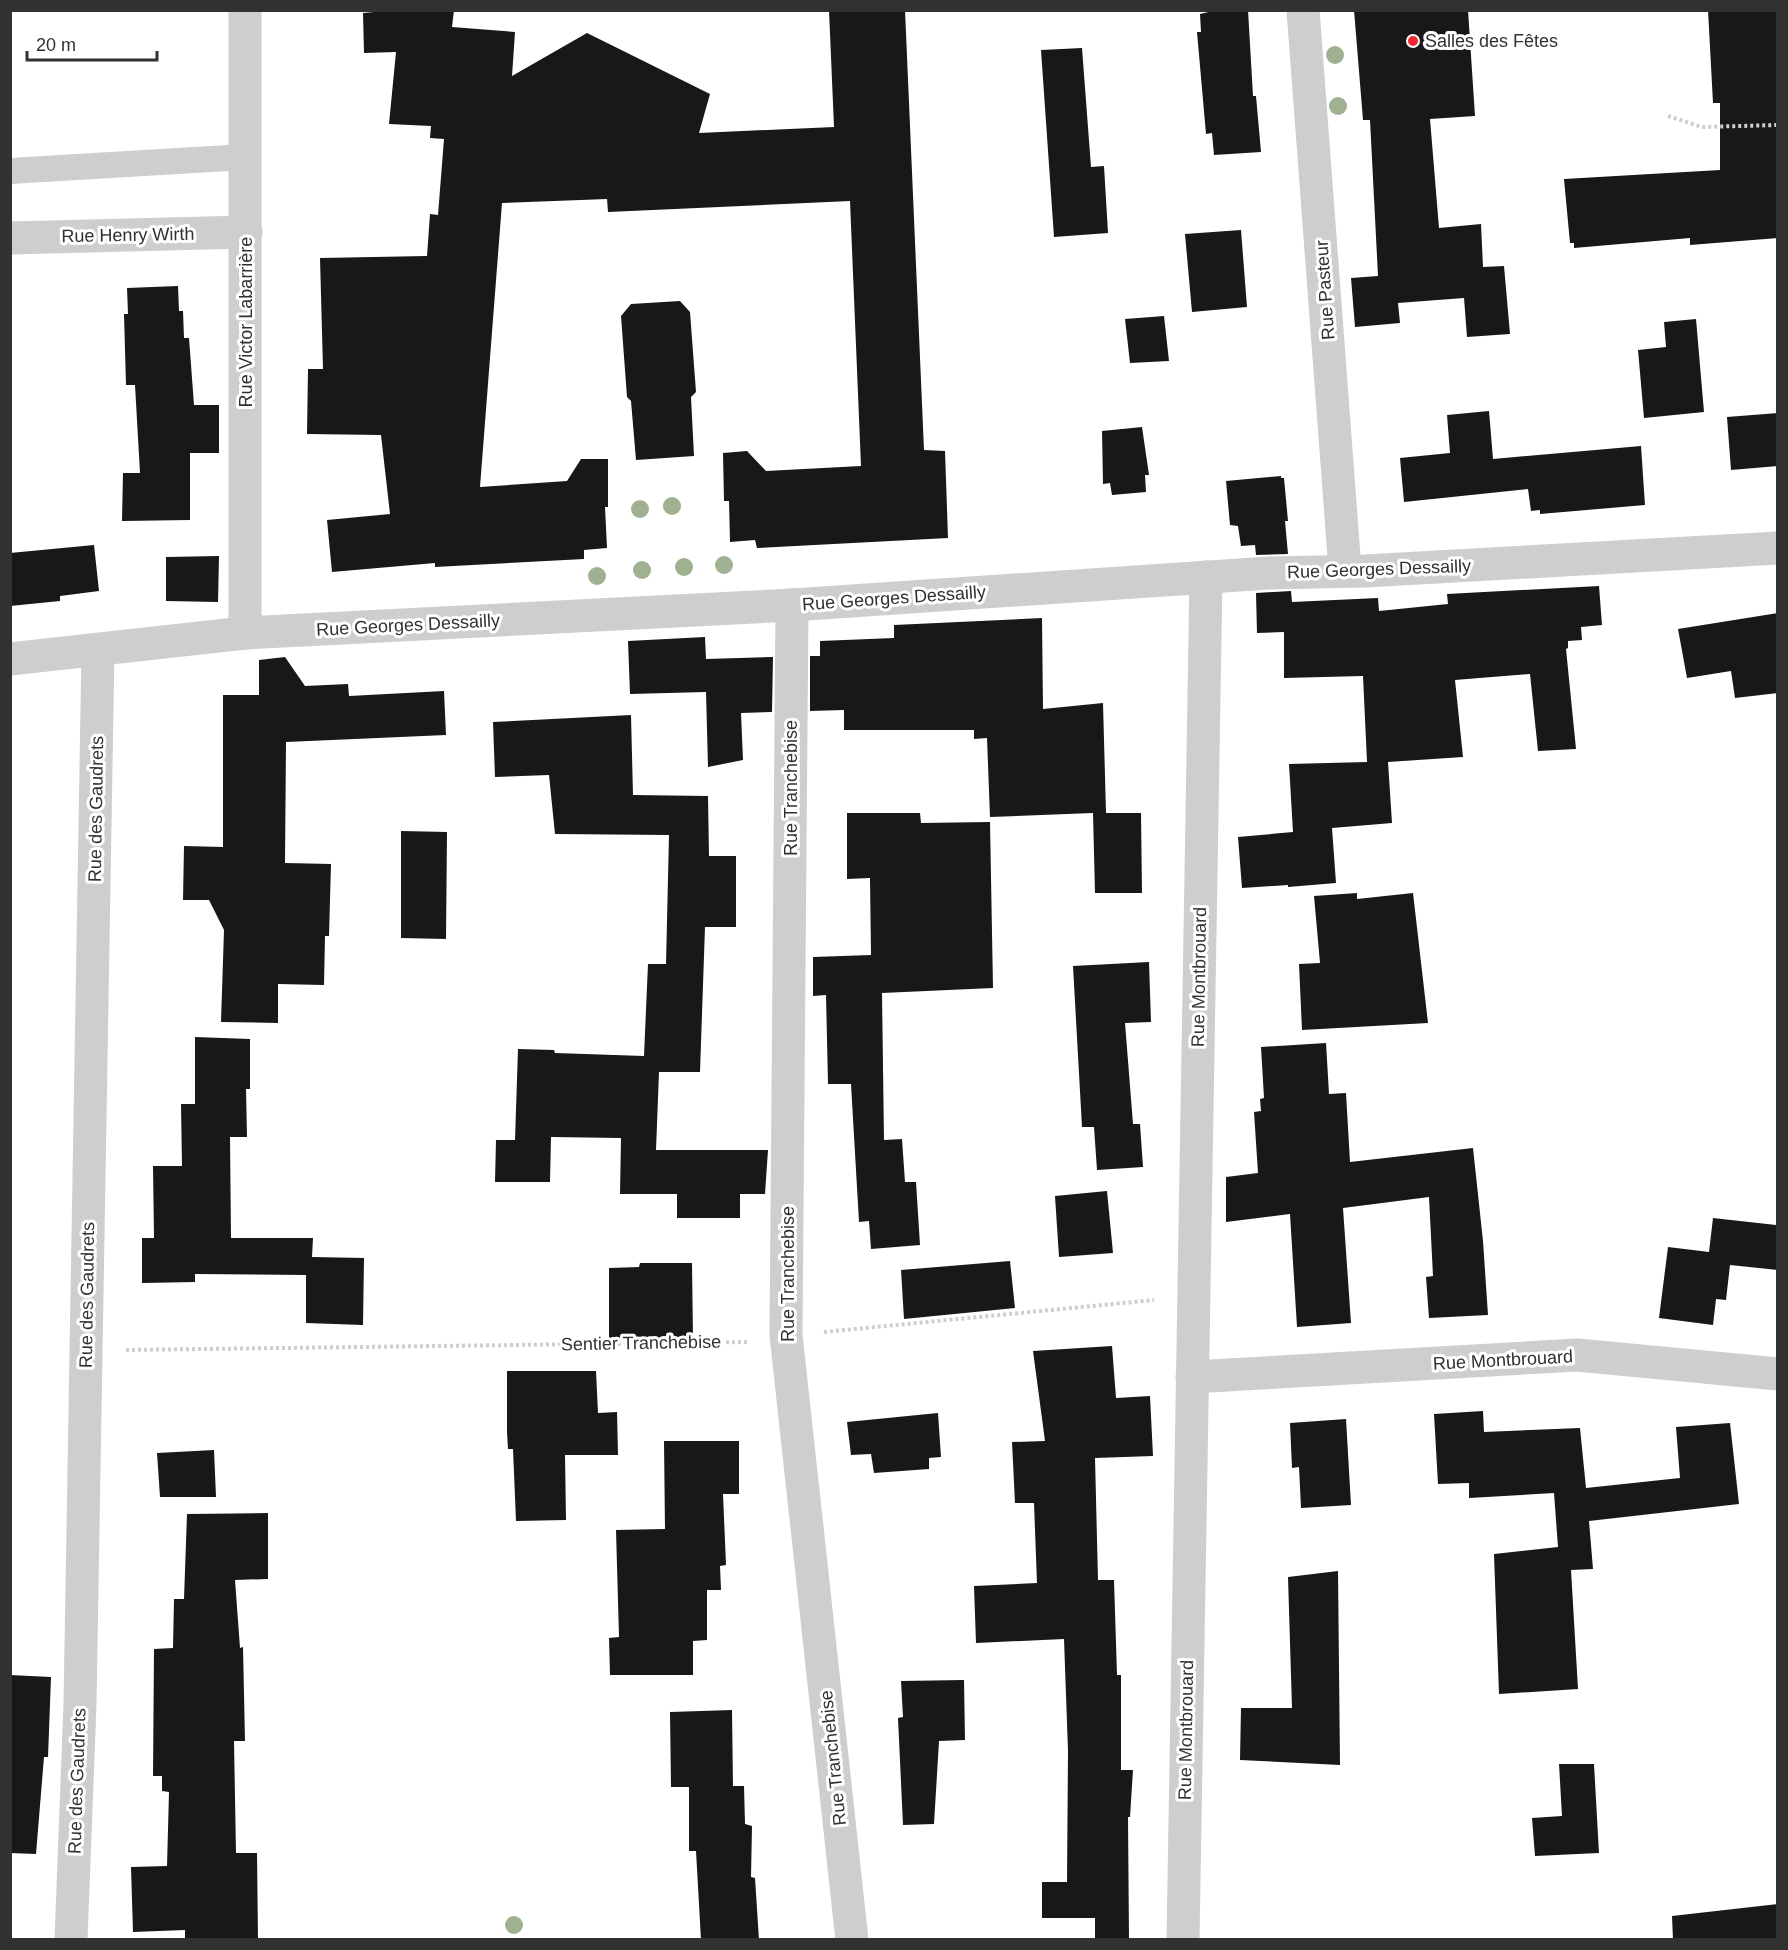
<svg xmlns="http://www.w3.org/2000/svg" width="1788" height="1950" font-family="Helvetica,sans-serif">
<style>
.building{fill:#181818}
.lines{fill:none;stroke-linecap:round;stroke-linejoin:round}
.path{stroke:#cecece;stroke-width:4;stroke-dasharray:3 3;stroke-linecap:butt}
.lane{stroke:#cecece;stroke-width:26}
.street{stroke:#cecece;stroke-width:33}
.tree{fill:#a0b192}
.poi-dot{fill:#f42634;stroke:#fff;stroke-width:2}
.labels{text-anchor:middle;stroke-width:6;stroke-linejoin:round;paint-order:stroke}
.poi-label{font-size:18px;fill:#313131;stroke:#fff;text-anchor:start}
.street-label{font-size:18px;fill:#313131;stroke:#fff}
</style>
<rect width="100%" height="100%" fill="#fff"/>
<g class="building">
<polygon points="396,10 454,10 452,27 515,32 512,76 587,33 710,94 699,133 834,127 829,10 905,10 924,450 945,451 948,538 757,548 755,540 730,542 729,501 724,501 723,453 747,451 766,471 861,466 850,201 608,212 607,199 502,203 480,487 567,481 581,459 608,459 608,507 605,507 607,548 584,550 584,559 435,567 435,563 332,572 327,520 390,514 381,435 307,434 308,369 323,369 320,258 427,256 430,214 438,215 444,139 430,138 431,126 389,124 396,52 364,53 363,13"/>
<polygon points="1217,10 1248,10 1253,96 1256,96 1261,152 1214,155 1212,133 1206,134 1197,32 1201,32 1200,14"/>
<polygon points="1354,10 1468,10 1475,116 1430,119 1439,228 1481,224 1483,267 1504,266 1510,334 1467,337 1464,298 1398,303 1400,323 1355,327 1351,278 1378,276 1370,120 1363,120"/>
<polygon points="1708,10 1778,10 1778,238 1690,245 1690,238 1574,248 1574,243 1570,243 1564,179 1720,170 1720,103 1713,103"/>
<polygon points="1082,48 1091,167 1104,166 1108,233 1054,237 1041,50"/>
<polygon points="1241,230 1247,307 1192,312 1185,234"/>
<polygon points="178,286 179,311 183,311 184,338 189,338 194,405 219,405 219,453 190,453 190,520 122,521 123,473 140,473 135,385 126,385 124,314 128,314 127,288"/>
<polygon points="680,301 690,312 696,392 691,397 694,456 636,460 631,401 627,397 621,316 631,304"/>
<polygon points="1164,316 1169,361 1130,363 1125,319"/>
<polygon points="1696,319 1704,412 1644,418 1638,350 1666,347 1664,322"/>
<polygon points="1489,411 1493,459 1641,446 1645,505 1540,514 1540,510 1531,511 1528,489 1404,502 1400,458 1450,453 1447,415"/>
<polygon points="1778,413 1778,466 1731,470 1727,417"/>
<polygon points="1142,427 1149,475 1145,475 1146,492 1112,495 1110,483 1103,484 1102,431"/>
<polygon points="1281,476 1281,478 1284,478 1288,521 1285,521 1288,554 1256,555 1255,545 1241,546 1238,526 1230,525 1226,481"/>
<polygon points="94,545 99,591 60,596 60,601 10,606 10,553"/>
<polygon points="219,556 218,602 166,601 166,557"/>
<polygon points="1599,586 1602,625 1581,627 1582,640 1568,641 1568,648 1566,649 1576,749 1538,751 1530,674 1455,680 1463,757 1388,762 1392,823 1332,828 1336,883 1288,887 1288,885 1242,888 1238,837 1293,832 1289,764 1367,762 1363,676 1284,678 1284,632 1257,633 1256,593 1291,591 1292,602 1378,598 1379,611 1448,604 1447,594"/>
<polygon points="1778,613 1778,693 1735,698 1731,671 1687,678 1678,629"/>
<polygon points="1042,618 1043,709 1103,703 1106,813 1098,813 1141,813 1142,893 1095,893 1093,813 990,817 987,738 974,739 974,730 844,730 844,710 810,711 810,656 820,656 820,641 894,638 894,625"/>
<polygon points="705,637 706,659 773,657 772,712 741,713 743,760 708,767 706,692 630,694 628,641"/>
<polygon points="285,657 305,686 348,684 349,696 444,691 446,735 286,742 285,863 331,864 329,936 325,936 324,985 278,984 278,1023 221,1022 224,930 209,900 183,900 184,846 223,847 223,695 259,695 259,660"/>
<polygon points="631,715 633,795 708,796 709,856 736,856 736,927 705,927 700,1072 659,1072 656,1150 768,1150 765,1194 740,1194 740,1218 677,1218 677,1194 620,1194 621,1138 551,1137 550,1182 495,1182 496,1140 515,1140 518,1049 554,1050 555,1053 644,1056 648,964 666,964 669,835 555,834 549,775 495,777 493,722"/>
<polygon points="847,813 920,813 921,823 990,822 993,988 882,993 884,1140 902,1139 905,1182 916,1182 920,1245 871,1249 869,1221 859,1222 851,1084 828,1084 826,995 813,996 813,957 871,955 870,878 847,879"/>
<polygon points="401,831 447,832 446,939 401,938"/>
<polygon points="1357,893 1357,899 1413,893 1428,1023 1302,1030 1299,964 1320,963 1314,896"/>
<polygon points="1149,962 1151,1022 1125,1023 1133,1124 1140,1124 1143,1167 1097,1170 1094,1127 1082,1127 1073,966"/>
<polygon points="195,1037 250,1039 250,1089 246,1089 247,1137 230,1137 231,1238 313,1238 312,1257 364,1258 363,1325 306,1323 306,1275 195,1274 195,1282 142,1283 142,1238 154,1238 153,1166 182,1166 181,1104 195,1104"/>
<polygon points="1326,1043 1329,1094 1346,1093 1350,1162 1473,1148 1483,1241 1488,1315 1429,1318 1426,1277 1433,1276 1429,1197 1343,1208 1351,1323 1297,1327 1290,1214 1226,1222 1226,1177 1258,1173 1254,1112 1261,1111 1260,1099 1264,1098 1261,1047"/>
<polygon points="1107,1191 1113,1253 1059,1257 1055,1196"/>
<polygon points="1713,1218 1776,1225 1778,1270 1730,1265 1726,1300 1716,1299 1713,1325 1659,1318 1668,1247 1709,1252"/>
<polygon points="1010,1261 1015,1308 904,1319 901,1270"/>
<polygon points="640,1263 692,1263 693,1338 609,1339 609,1268 639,1267"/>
<polygon points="1112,1346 1116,1398 1150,1396 1153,1456 1095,1458 1098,1580 1114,1580 1117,1675 1121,1675 1121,1770 1133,1770 1130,1817 1128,1817 1129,1940 1095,1940 1095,1918 1042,1918 1042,1882 1067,1882 1068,1751 1064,1639 976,1643 974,1586 1037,1583 1034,1503 1015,1503 1012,1442 1045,1441 1033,1351"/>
<polygon points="507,1371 596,1371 598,1413 617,1412 618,1455 565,1455 566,1520 516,1521 513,1449 508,1449 507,1432"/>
<polygon points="1483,1411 1484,1432 1580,1428 1586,1488 1680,1478 1676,1427 1730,1423 1739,1504 1589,1521 1593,1569 1571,1570 1578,1689 1499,1694 1494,1554 1558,1547 1554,1493 1469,1498 1469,1483 1438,1484 1434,1414"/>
<polygon points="938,1413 941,1457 929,1458 929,1469 874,1473 871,1454 851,1455 847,1422"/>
<polygon points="1346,1419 1351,1505 1301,1508 1299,1467 1292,1468 1290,1423"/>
<polygon points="664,1441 739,1441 739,1494 723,1494 726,1565 720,1566 721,1590 707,1590 707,1640 693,1641 693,1675 610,1675 609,1638 619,1637 616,1530 665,1529"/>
<polygon points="214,1450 216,1497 160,1497 157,1453"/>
<polygon points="268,1513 268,1579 235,1580 240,1648 243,1647 245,1741 234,1741 236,1853 257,1853 258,1940 185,1940 185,1930 133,1932 131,1867 167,1866 169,1792 162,1791 162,1776 153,1776 154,1649 173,1648 174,1599 184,1599 187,1514"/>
<polygon points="1338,1571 1340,1765 1240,1760 1241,1708 1292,1708 1288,1577"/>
<polygon points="10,1675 51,1677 48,1757 44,1757 36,1854 10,1853"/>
<polygon points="964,1680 965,1740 939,1741 934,1824 903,1825 898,1718 903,1717 901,1681"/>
<polygon points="732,1710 733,1786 744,1786 745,1824 752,1826 751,1877 755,1878 759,1940 701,1940 696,1851 689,1851 689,1787 671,1787 670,1712"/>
<polygon points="1559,1764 1594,1764 1599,1853 1535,1856 1532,1818 1562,1816"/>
<polygon points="1778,1904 1778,1940 1673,1940 1672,1916"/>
</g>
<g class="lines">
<g class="path">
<polyline points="1668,116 1702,127 1778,125"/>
<polyline points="824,1332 1154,1300"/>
<polyline points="126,1350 748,1342"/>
</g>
<polyline class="lane" points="10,171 245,157"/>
<g class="street">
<polyline points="245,10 245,633"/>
<polyline points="1303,10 1345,570"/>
<polyline points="10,238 246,232"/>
<polyline points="792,605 786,1335 852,1940"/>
<polyline points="10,659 245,633 792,605 1269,573 1365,571 1778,548"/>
<polyline points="1192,1377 1577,1355 1778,1374"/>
<polyline points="71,1940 80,1704 98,650"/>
<polyline points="1183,1940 1206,577"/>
</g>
</g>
<g class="tree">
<circle cx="1335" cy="55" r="9"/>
<circle cx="1338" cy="106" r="9"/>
<circle cx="672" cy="506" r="9"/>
<circle cx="640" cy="509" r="9"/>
<circle cx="724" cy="565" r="9"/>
<circle cx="684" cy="567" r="9"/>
<circle cx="642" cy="570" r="9"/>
<circle cx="597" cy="576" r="9"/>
<circle cx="514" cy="1925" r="9"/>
</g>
<circle class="poi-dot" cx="1413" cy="41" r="6"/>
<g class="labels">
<g class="poi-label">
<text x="1425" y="47">Salles des Fêtes</text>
</g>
<g class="street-label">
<text transform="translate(128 235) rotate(-1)" y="6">Rue Henry Wirth</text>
<text transform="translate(1325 290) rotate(-94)" y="6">Rue Pasteur</text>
<text transform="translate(246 322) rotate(-90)" y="6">Rue Victor Labarrière</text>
<text transform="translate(1379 569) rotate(-2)" y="6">Rue Georges Dessailly</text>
<text transform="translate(894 598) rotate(-4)" y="6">Rue Georges Dessailly</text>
<text transform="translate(408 625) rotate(-3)" y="6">Rue Georges Dessailly</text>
<text transform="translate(791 788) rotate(-90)" y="6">Rue Tranchebise</text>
<text transform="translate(96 809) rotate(-89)" y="6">Rue des Gaudrets</text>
<text transform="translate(1199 977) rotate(-89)" y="6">Rue Montbrouard</text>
<text transform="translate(788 1274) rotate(-90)" y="6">Rue Tranchebise</text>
<text transform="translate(87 1295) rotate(-89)" y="6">Rue des Gaudrets</text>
<text transform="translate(641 1343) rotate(-1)" y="6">Sentier Tranchebise</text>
<text transform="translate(1503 1360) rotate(-3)" y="6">Rue Montbrouard</text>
<text transform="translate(1186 1730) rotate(-89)" y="6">Rue Montbrouard</text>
<text transform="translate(833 1758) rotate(-96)" y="6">Rue Tranchebise</text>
<text transform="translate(77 1781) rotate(-88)" y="6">Rue des Gaudrets</text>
</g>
</g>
<rect width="1788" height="1950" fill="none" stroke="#313131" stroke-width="24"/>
<path d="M27 51v9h130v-9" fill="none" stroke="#313131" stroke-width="3"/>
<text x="36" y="51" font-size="18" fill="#313131" stroke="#ffffff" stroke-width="4.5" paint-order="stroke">20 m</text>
</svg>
